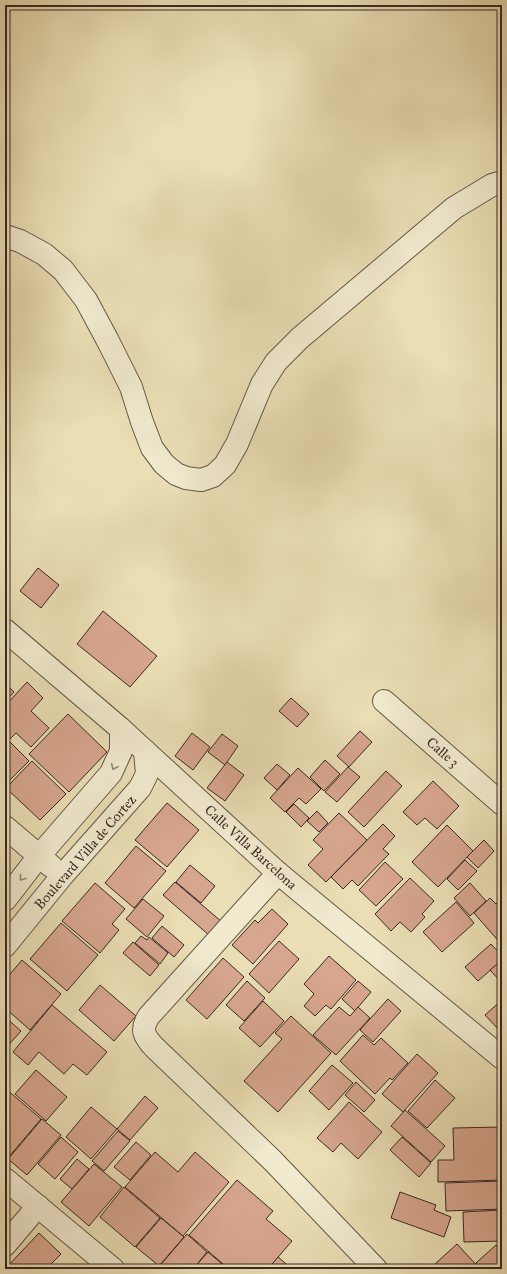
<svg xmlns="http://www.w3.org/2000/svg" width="507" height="1274" font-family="'IM FELL Great Primer',serif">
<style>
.building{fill:#d7a68e;stroke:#382a24}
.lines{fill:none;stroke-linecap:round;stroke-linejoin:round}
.minor-casing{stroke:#645748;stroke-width:24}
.minor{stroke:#f1eacf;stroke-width:22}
.oneway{stroke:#948a7a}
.labels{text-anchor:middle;stroke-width:3;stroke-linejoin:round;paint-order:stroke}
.street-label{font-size:14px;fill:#382a24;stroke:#f1eacf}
</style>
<rect width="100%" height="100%" fill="#eadeb5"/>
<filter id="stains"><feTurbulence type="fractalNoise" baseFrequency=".005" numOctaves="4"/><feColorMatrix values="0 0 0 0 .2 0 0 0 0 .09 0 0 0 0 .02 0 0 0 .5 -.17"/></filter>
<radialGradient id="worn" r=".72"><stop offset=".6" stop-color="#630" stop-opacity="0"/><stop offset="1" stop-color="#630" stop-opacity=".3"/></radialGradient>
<g class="building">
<polygon points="38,568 59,585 41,608 20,591"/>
<polygon points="103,611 157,656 130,687 77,644"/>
<polygon points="27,682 43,698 31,711 49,728 31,747 16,733 10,739 5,734 5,706"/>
<polygon points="5,683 14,692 5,702"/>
<polygon points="291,698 309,714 297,727 279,711"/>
<polygon points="68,714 107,752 69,792 29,754"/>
<polygon points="360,731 372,742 349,767 337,756"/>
<polygon points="192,733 210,747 193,770 175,756"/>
<polygon points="222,734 238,746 225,765 208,752"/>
<polygon points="5,737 29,761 5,785"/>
<polygon points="325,760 340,774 324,791 310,777"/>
<polygon points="32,761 66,794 40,820 6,788"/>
<polygon points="227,762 244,775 225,801 207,788"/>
<polygon points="277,764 290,775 277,790 264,778"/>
<polygon points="348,767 360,777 337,802 325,792"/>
<polygon points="298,768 321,789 306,804 299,798 285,812 270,798"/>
<polygon points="386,771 402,786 364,827 348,812"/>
<polygon points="433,781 459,806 437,829 425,818 417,825 403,812"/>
<polygon points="167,803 199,830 167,867 135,840"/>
<polygon points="294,804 309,818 301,827 286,812"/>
<polygon points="317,811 328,823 319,832 307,821"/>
<polygon points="339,813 367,840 326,882 308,865 323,849 313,840"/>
<polygon points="383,824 395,836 383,849 389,854 358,886 352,880 343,889 331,877"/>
<polygon points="447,825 473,851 438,887 412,862"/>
<polygon points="484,840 494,851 478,868 467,857"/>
<polygon points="136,846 166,871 134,908 105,883"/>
<polygon points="465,860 477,871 458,890 447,879"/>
<polygon points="385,862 403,879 376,906 359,890"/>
<polygon points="190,865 215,886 201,903 176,882"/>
<polygon points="410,878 434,901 422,914 425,917 411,932 400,922 391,931 375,914"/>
<polygon points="175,882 222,922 210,936 163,895"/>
<polygon points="95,883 125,909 112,924 119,930 100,953 62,921"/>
<polygon points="470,883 486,901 470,916 454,898"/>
<polygon points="490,898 496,904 502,899 502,945 474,913"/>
<polygon points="143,899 164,916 147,937 126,919"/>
<polygon points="456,902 474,923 442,952 423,932"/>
<polygon points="272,909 288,924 253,964 232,945 255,920 258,923"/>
<polygon points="61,923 98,955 67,991 30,959"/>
<polygon points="162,926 184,945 174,957 152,938"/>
<polygon points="141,936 147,940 149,937 168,953 160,964 135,943"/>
<polygon points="279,941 299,959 269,993 249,974"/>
<polygon points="133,942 159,965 150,976 123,953"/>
<polygon points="491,944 502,956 502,960 478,981 465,967"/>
<polygon points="329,956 356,980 331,1009 326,1005 315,1016 304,1006 314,994 304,984"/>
<polygon points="223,958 244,977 207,1019 186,1000"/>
<polygon points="22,960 61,994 30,1030 5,1008 5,980"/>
<polygon points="502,960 502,983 490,970"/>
<polygon points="247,981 265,998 244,1021 226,1005"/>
<polygon points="358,981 371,992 355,1011 342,999"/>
<polygon points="100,985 136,1016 114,1041 79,1010"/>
<polygon points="388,999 401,1011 373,1042 360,1030"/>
<polygon points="502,1000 502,1031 501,1032 485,1015"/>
<polygon points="263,1001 284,1021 260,1047 239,1028"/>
<polygon points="52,1005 107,1052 87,1075 73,1064 64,1074 39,1052 28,1065 13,1052"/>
<polygon points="339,1007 350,1016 358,1007 370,1018 336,1055 313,1035"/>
<polygon points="291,1016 331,1053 278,1112 244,1081 282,1039 275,1033"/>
<polygon points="5,1017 21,1031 5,1049"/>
<polygon points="363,1035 374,1045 381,1038 408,1063 392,1080 390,1078 375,1094 340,1061"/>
<polygon points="417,1054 438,1073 403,1112 382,1094"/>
<polygon points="332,1065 353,1083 329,1110 309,1091"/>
<polygon points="36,1070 67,1097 46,1121 15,1094"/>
<polygon points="435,1080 455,1098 427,1128 408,1111"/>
<polygon points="356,1082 375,1100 364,1112 345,1095"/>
<polygon points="5,1088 41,1119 8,1158 5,1155"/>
<polygon points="145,1096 158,1108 130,1140 117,1129"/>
<polygon points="349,1102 382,1132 358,1159 341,1143 333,1152 317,1138"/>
<polygon points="91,1107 117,1129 91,1159 66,1137"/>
<polygon points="405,1110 445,1146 431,1162 391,1126"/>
<polygon points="42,1119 61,1135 27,1175 8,1159"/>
<polygon points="502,1127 502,1180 438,1182 438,1160 454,1160 453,1128"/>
<polygon points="118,1131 130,1141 104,1171 92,1161"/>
<polygon points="61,1137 78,1152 55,1179 38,1164"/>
<polygon points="402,1137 431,1163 419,1177 390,1150"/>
<polygon points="136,1142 151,1155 130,1180 114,1167"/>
<polygon points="155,1152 178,1172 195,1152 229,1182 183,1236 125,1187"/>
<polygon points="77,1159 89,1169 72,1189 60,1179"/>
<polygon points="94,1164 122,1187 89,1226 61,1202"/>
<polygon points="237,1180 273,1211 266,1219 292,1241 268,1269 229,1269 189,1235"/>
<polygon points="502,1181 502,1209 446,1211 445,1183"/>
<polygon points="124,1187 160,1218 135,1247 100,1217"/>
<polygon points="400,1192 436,1205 434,1210 451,1217 444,1237 391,1218"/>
<polygon points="502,1210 502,1241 464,1242 463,1212"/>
<polygon points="161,1218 184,1237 159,1266 136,1247"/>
<polygon points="39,1233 61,1254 46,1269 5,1269"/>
<polygon points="187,1234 207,1252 193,1269 157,1269"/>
<polygon points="457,1244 480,1269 439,1269 435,1264"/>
<polygon points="496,1245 502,1252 502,1269 481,1269 476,1263"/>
<polygon points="208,1252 228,1269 193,1269"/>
<polygon points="278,1257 292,1269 268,1269"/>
</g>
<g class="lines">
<g class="minor-casing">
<g id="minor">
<polyline points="5,236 20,241 44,254 63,270 86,300 108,341 131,387 142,422 152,448 164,464 176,474 186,478 201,480 213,476 225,465 237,444 262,384 276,362 300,338 454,208 492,185 502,182"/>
<polyline points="5,630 121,729 278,873 502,1058"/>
<polyline points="384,701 502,804"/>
<polyline points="5,827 51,866"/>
<path d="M278,873L149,1016C140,1030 144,1036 154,1047L273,1161L376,1269"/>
<polyline points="5,900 39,856 111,773 121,751 121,729"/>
<polyline points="5,946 62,876 140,788 147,774 145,751"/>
<polyline points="5,1179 113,1269"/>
<polyline points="5,1245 38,1206"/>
</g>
</g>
<use href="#minor" class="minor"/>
</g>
<defs><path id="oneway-chevron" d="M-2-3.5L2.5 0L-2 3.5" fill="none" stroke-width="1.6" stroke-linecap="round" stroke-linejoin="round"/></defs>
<g class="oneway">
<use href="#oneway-chevron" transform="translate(114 767) rotate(115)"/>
<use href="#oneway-chevron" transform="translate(22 878) rotate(128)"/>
</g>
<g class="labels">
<g class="street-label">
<text transform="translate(443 752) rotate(41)" y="5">Calle 3</text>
<text transform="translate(251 847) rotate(42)" y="5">Calle Villa Barcelona</text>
<text transform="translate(85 852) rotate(-49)" y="5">Boulevard Villa de Cortez</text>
</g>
</g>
<rect width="507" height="1274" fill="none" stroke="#eadeb5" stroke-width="20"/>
<rect x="6" y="6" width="495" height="1262" fill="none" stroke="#382a24" stroke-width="2"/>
<rect x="10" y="10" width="487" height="1254" fill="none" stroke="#382a24"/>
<rect width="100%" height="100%" filter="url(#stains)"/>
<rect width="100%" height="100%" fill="url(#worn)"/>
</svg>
